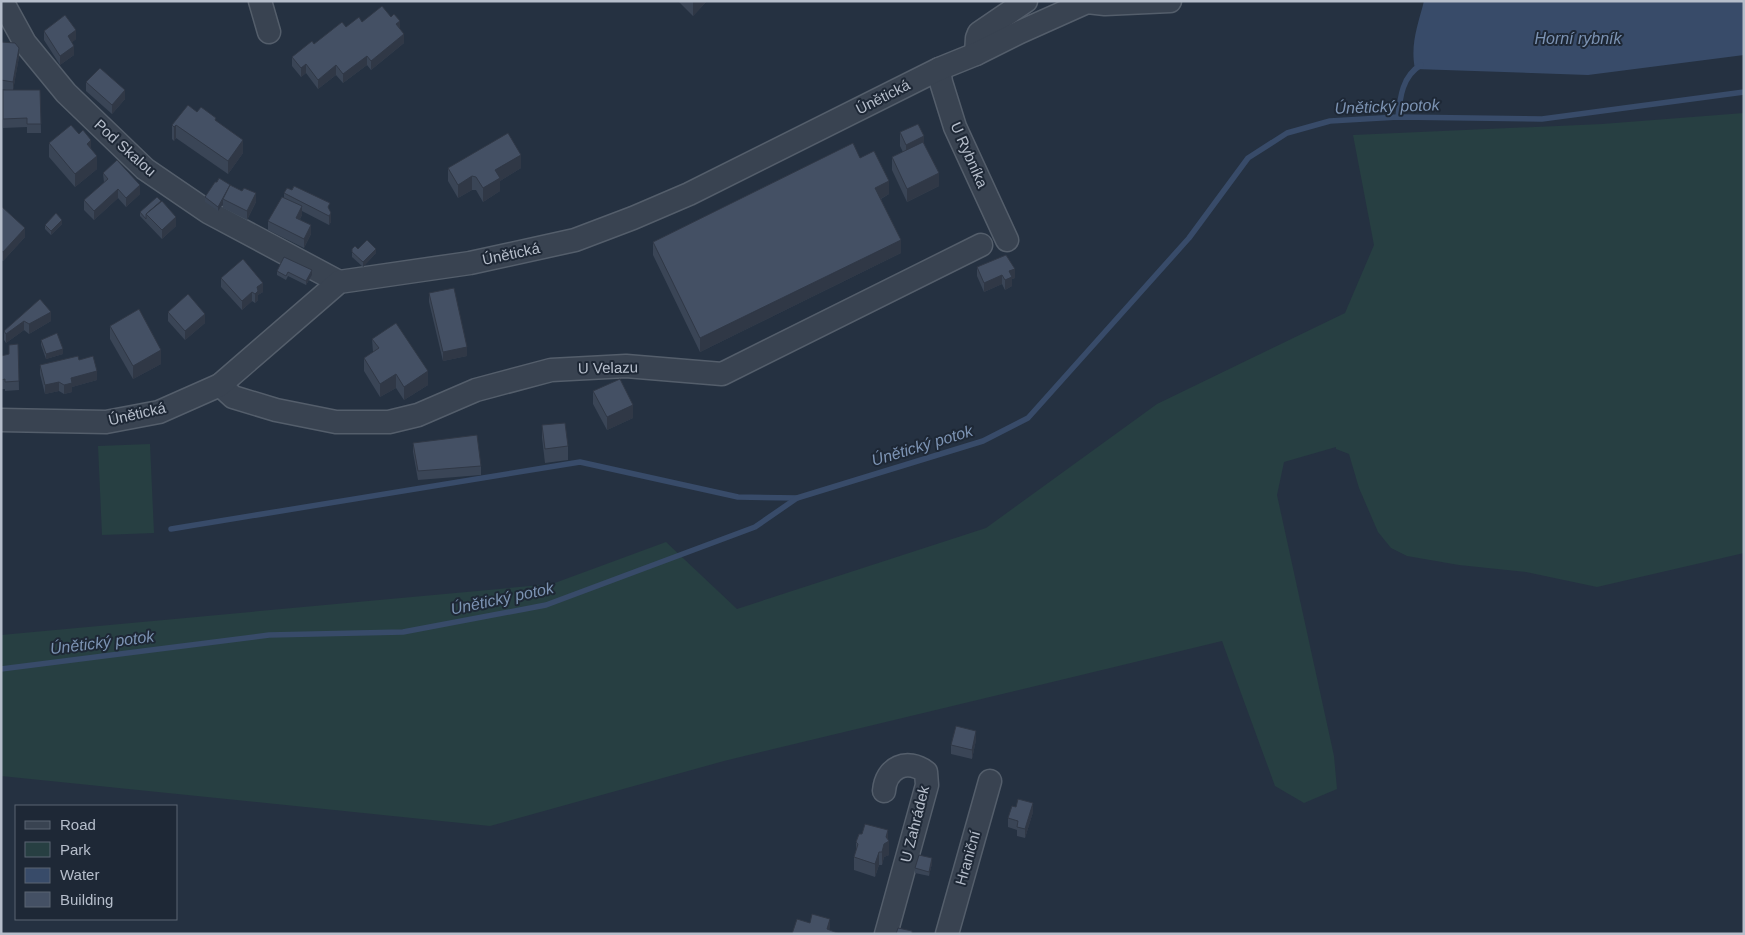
<svg xmlns="http://www.w3.org/2000/svg" width="1745" height="935" font-family="Helvetica,sans-serif">
<style>
.green{fill:#273f42}
.water{fill:#384b69}
.lines{fill:none;stroke-linecap:round;stroke-linejoin:round}
.stream{stroke:#384b69;stroke-width:5.5}
.minor-casing{stroke:#545e6b;stroke-width:25}
.minor{stroke:#394351;stroke-width:22}
.wall{fill:#3a4556}
.shaded-wall{fill:#303846}
.building{fill:#445064;stroke:#303846}
.labels{text-anchor:middle;stroke-width:4;stroke-linejoin:round;paint-order:stroke}
.street-label{font-size:15px;fill:#b6becb;stroke:#1e2836}
.water-label{font-size:16px;font-style:italic;fill:#7c93b3;stroke:#1e2836}
</style>
<rect width="100%" height="100%" fill="#253141"/>
<g class="green">
<polygon points="1744,113 1744,553 1597,587 1526,572 1459,565 1407,556 1391,548 1378,532 1359,488 1349,454 1336,449 1336,447 1284,462 1277,495 1334,756 1337,789 1304,803 1275,786 1222,641 724,761 490,826 1,776 1,635 552,584 666,542 737,609 986,528 1157,404 1345,313 1374,245 1353,135 1602,124"/>
<polygon points="150,444 154,533 102,535 98,446"/>
</g>
<path class="water" d="M1424,1H1744V55L1588,75L1415,69C1410,44 1418,25 1424,1Z"/>
<g class="lines">
<g class="stream">
<path d="M1398,117C1400,98 1402,76 1421,65"/>
<polyline points="171,529 580,462 738,497 797,498"/>
<polyline points="1,669 269,635 403,632 546,605 755,527 797,498 983,441 1028,418 1189,238 1248,158 1287,133 1330,121 1398,117 1542,119 1744,92"/>
</g>
<g class="minor-casing">
<g id="minor">
<polyline points="2,1 25,43 66,93 145,169 208,212 339,282"/>
<polyline points="260,1 269,32"/>
<polyline points="976,54 977,38 979,33 1026,1"/>
<polyline points="939,69 941,82 955,127 1007,240"/>
<polyline points="220,385 233,397 276,410 336,422 389,422 418,415 476,390 551,370 626,366 722,374 981,245"/>
<polyline points="1,420 106,422 159,412 220,385 339,282 470,263 575,240 633,218 689,194 939,69 976,54 1020,32 1087,2 1105,4 1170,1"/>
<path d="M884,791C886,767 907,758 926,772L927,785L886,934"/>
<polyline points="947,934 990,781"/>
</g>
</g>
<use href="#minor" class="minor"/>
</g>
<g class="wall">
<polygon points="678,1 707,1 693,16"/>
<polygon points="362,22 400,29 404,43 371,70 367,65 343,83 336,75 318,89 306,73 301,77 292,66 292,57 346,27"/>
<polygon points="44,31 76,39 72,42 74,55 60,65 44,40"/>
<polygon points="1,42 19,57 13,90 40,90 41,133 27,133 27,127 3,128 3,90 6,90 1,89"/>
<polygon points="86,82 125,99 112,114 86,91"/>
<polygon points="197,112 216,121 243,153 228,174 176,138 174,141 172,139 172,125"/>
<polygon points="900,132 924,145 939,186 907,202 892,170 892,157 903,152 900,146"/>
<polygon points="49,143 91,148 97,169 75,187 49,157"/>
<polygon points="860,158 889,194 881,199 901,253 700,352 653,255 653,242"/>
<polygon points="448,168 521,168 500,181 500,191 483,202 476,190 472,190 458,198 448,181"/>
<polygon points="103,173 140,194 126,207 118,198 94,220 84,210 84,200 104,183"/>
<polygon points="217,182 232,186 242,191 256,202 247,220 223,208 223,204 218,211 205,202 205,197"/>
<polygon points="284,193 330,211 331,222 329,225 302,211 302,215 300,219 311,234 304,248 268,230 268,221 284,198"/>
<polygon points="1,206 25,237 3,261 1,260"/>
<polygon points="140,212 176,226 162,239 140,216"/>
<polygon points="62,224 51,235 45,229 45,225"/>
<polygon points="352,249 358,249 376,253 363,267 352,257"/>
<polygon points="977,267 1015,278 1012,279 1012,286 1005,290 1002,284 984,292 977,276"/>
<polygon points="277,271 312,275 306,285 288,276 286,280 277,275"/>
<polygon points="221,278 263,292 258,295 258,300 255,303 252,301 242,310 221,287"/>
<polygon points="429,293 467,356 443,361 429,302"/>
<polygon points="40,299 51,321 29,334 24,330 6,343 4,340 4,331"/>
<polygon points="168,312 205,323 185,340 168,321"/>
<polygon points="110,326 161,364 133,379 110,339"/>
<polygon points="372,339 428,385 404,400 396,388 380,397 364,371 364,358 373,352"/>
<polygon points="41,340 63,354 46,359 41,345"/>
<polygon points="18,344 19,390 5,391 5,389 1,389 1,356 9,354 9,345"/>
<polygon points="79,360 97,380 72,387 72,392 64,394 59,391 45,394 40,374 40,365"/>
<polygon points="593,391 633,418 607,430 593,404"/>
<polygon points="542,425 568,446 568,460 545,463 542,438"/>
<polygon points="413,443 481,466 481,475 418,480 413,452"/>
<polygon points="976,740 972,759 951,754 951,745"/>
<polygon points="1033,812 1025,838 1017,836 1017,830 1008,827 1008,818"/>
<polygon points="888,839 889,855 884,857 882,865 879,865 875,877 854,870 854,857 856,852 856,842"/>
<polygon points="932,863 929,876 915,873 915,868"/>
</g>
<g class="shaded-wall">
<polygon points="694,1 707,1 693,16 693,2"/>
<polygon points="400,21 400,30 396,24"/>
<polygon points="76,30 76,39 68,46 68,36"/>
<polygon points="404,34 404,43 371,70 371,61"/>
<polygon points="74,46 74,55 60,65 60,56"/>
<polygon points="19,48 19,57 13,91 13,82"/>
<polygon points="367,56 367,65 343,83 343,74"/>
<polygon points="306,64 306,73 301,77 301,68"/>
<polygon points="336,65 336,75 318,89 318,80"/>
<polygon points="125,90 125,99 112,114 112,105"/>
<polygon points="176,125 176,138 174,141 174,127"/>
<polygon points="924,136 924,149 906,158 906,145"/>
<polygon points="91,140 91,154 87,144"/>
<polygon points="243,140 243,153 228,174 228,161"/>
<polygon points="521,155 521,168 500,181 500,191 483,202 483,188 495,170"/>
<polygon points="97,156 97,169 75,187 75,174"/>
<polygon points="939,173 939,186 907,202 907,189"/>
<polygon points="472,176 472,190 458,198 458,185"/>
<polygon points="889,181 889,194 875,202 875,188"/>
<polygon points="140,185 140,194 126,207 126,198"/>
<polygon points="118,189 118,198 94,220 94,211"/>
<polygon points="256,193 256,202 247,220 247,211"/>
<polygon points="223,199 223,204 218,211 218,207"/>
<polygon points="302,206 302,215 296,227 296,218"/>
<polygon points="331,213 331,222 329,225 329,216"/>
<polygon points="176,217 176,226 162,239 162,230"/>
<polygon points="62,220 62,224 51,235 51,231"/>
<polygon points="311,225 311,234 304,248 304,239"/>
<polygon points="25,228 25,237 3,261 3,252"/>
<polygon points="901,240 901,253 700,352 700,338"/>
<polygon points="376,249 376,253 363,267 363,262"/>
<polygon points="1015,269 1015,278 1012,279 1012,286 1005,290 1005,280 1009,271"/>
<polygon points="312,270 312,275 306,285 306,281"/>
<polygon points="1002,275 1002,284 984,292 984,283"/>
<polygon points="263,283 263,292 258,295 258,300 255,303 255,294 257,287"/>
<polygon points="252,292 252,301 242,310 242,301"/>
<polygon points="51,312 51,321 29,334 29,324"/>
<polygon points="205,314 205,323 185,340 185,331"/>
<polygon points="24,321 24,330 6,343 6,334"/>
<polygon points="467,347 467,356 443,361 443,352"/>
<polygon points="63,349 63,354 46,359 46,354"/>
<polygon points="161,350 161,364 133,379 133,366"/>
<polygon points="97,371 97,380 72,387 72,392 64,394 64,385 71,378"/>
<polygon points="428,371 428,385 404,400 404,387"/>
<polygon points="396,374 396,388 380,397 380,384"/>
<polygon points="59,382 59,391 45,394 45,385"/>
<polygon points="633,405 633,418 607,430 607,417"/>
<polygon points="976,731 976,740 972,759 972,750"/>
<polygon points="1033,803 1033,812 1025,838 1025,829"/>
<polygon points="888,830 888,842 889,841 889,855 884,857 882,865 882,852"/>
<polygon points="879,852 879,865 875,877 875,864"/>
<polygon points="932,858 932,863 929,876 929,872"/>
<polygon points="830,919 830,928 828,934 827,929"/>
</g>
<g class="building">
<polygon points="382,6 391,17 394,14 400,21 396,24 404,34 371,61 367,56 343,74 336,65 318,80 306,64 301,68 292,57 312,41 314,44 342,22 346,27 359,17 362,22"/>
<polygon points="65,15 76,30 68,36 74,46 60,56 44,31"/>
<polygon points="1,42 15,43 19,48 13,82 1,80"/>
<polygon points="100,68 125,90 112,105 86,82"/>
<polygon points="3,90 40,90 41,124 27,124 27,118 3,119"/>
<polygon points="188,105 197,112 201,107 216,118 215,120 243,140 228,161 176,125 174,127 172,125"/>
<polygon points="918,124 924,136 906,145 900,132"/>
<polygon points="71,125 79,134 83,130 91,140 87,144 97,156 75,174 49,143"/>
<polygon points="508,133 521,155 495,170 500,178 483,188 476,177 472,176 458,185 448,168"/>
<polygon points="923,142 939,173 907,189 892,157"/>
<polygon points="853,143 860,158 874,151 889,181 875,188 901,240 700,338 653,242"/>
<polygon points="117,160 140,185 126,198 118,189 94,211 84,200 108,179 103,173"/>
<polygon points="219,178 232,186 230,185 218,207 205,197 215,182 217,182"/>
<polygon points="230,185 242,191 244,188 256,193 247,211 223,199"/>
<polygon points="294,186 330,203 328,207 331,213 329,216 284,193 287,188 292,190"/>
<polygon points="157,197 161,201 146,214 146,219 140,212"/>
<polygon points="282,197 302,206 296,218 311,225 304,239 268,221"/>
<polygon points="162,201 176,217 162,230 146,214"/>
<polygon points="1,206 25,228 3,252 1,251"/>
<polygon points="56,213 62,220 51,231 45,225"/>
<polygon points="367,240 376,249 363,262 352,252 352,249 355,246 358,249"/>
<polygon points="1006,255 1015,269 1009,271 1012,277 1005,280 1002,275 984,283 977,267"/>
<polygon points="284,257 312,270 306,281 288,272 286,276 277,271"/>
<polygon points="243,259 263,283 257,287 258,291 255,294 252,292 242,301 221,278"/>
<polygon points="454,288 467,347 443,352 429,293"/>
<polygon points="188,294 205,314 185,331 168,312"/>
<polygon points="40,299 51,312 29,324 24,321 6,334 4,331"/>
<polygon points="139,309 161,350 133,366 110,326"/>
<polygon points="396,323 428,371 404,387 396,374 380,384 364,358 379,348 372,339"/>
<polygon points="57,333 63,349 46,354 41,340"/>
<polygon points="18,344 19,381 5,382 5,379 1,380 1,356 9,354 9,345"/>
<polygon points="78,356 79,360 93,356 97,371 71,378 72,383 64,385 59,382 45,385 40,365"/>
<polygon points="620,379 633,405 607,417 593,391"/>
<polygon points="565,423 568,446 545,449 542,425"/>
<polygon points="477,435 481,466 418,471 413,443"/>
<polygon points="956,726 976,731 972,750 951,745"/>
<polygon points="1018,799 1033,803 1025,829 1017,827 1018,821 1008,818 1012,806 1016,807"/>
<polygon points="865,824 888,830 886,837 889,841 884,844 882,852 879,852 875,864 854,857 858,844 856,842 859,834 862,834"/>
<polygon points="919,855 932,858 929,872 915,868"/>
<polygon points="812,914 830,919 827,929 840,934 792,934 797,919 810,923"/>
<polygon points="898,928 912,931 912,934 896,934"/>
</g>
<g class="labels">
<g class="street-label">
<text transform="translate(883 97) rotate(-27)" y="5">Únětická</text>
<text transform="translate(125 148) rotate(42)" y="5">Pod Skalou</text>
<text transform="translate(969 155) rotate(66)" y="5">U Rybníka</text>
<text transform="translate(511 254) rotate(-12)" y="5">Únětická</text>
<text transform="translate(608 368) rotate(-1)" y="5">U Velazu</text>
<text transform="translate(137 414) rotate(-13)" y="5">Únětická</text>
<text transform="translate(915 824) rotate(-76)" y="5">U Zahrádek</text>
<text transform="translate(968 858) rotate(-74)" y="5">Hraniční</text>
</g>
<g class="water-label">
<text x="1578" y="44">Horní rybník</text>
<text transform="translate(1387 106) rotate(-2)" y="6">Únětický potok</text>
<text transform="translate(922 445) rotate(-17)" y="6">Únětický potok</text>
<text transform="translate(502 598) rotate(-12)" y="6">Únětický potok</text>
<text transform="translate(102 642) rotate(-7)" y="6">Únětický potok</text>
</g>
</g>
<rect width="1745" height="935" fill="none" stroke="#b6becb" stroke-width="5"/>
<rect x="15" y="805" width="162" height="115" fill="#1e2836" stroke="#5b6472"/>
<rect x="25" y="821" width="25" height="8" fill="#394351" stroke="#5b6472"/>
<text x="60" y="830" font-size="15" fill="#b6becb">Road</text>
<rect x="25" y="842" width="25" height="15" fill="#273f42" stroke="#5b6472"/>
<text x="60" y="855" font-size="15" fill="#b6becb">Park</text>
<rect x="25" y="868" width="25" height="15" fill="#384b69" stroke="#5b6472"/>
<text x="60" y="880" font-size="15" fill="#b6becb">Water</text>
<rect x="25" y="892" width="25" height="15" fill="#445064" stroke="#5b6472"/>
<text x="60" y="905" font-size="15" fill="#b6becb">Building</text>
</svg>
